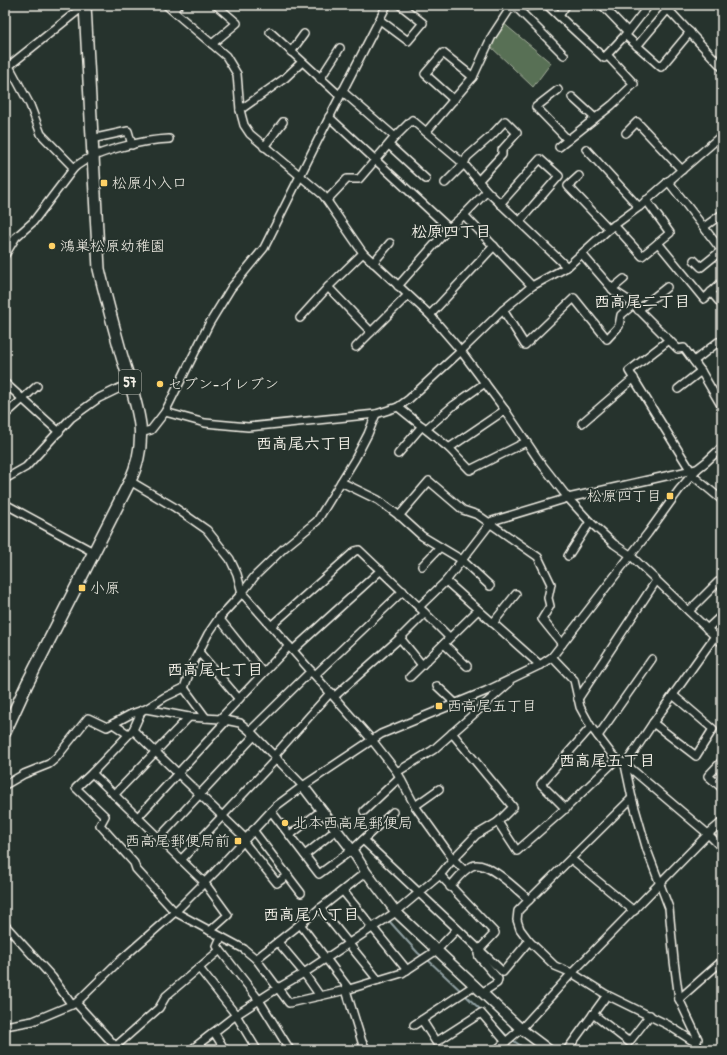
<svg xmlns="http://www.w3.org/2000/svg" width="727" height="1055" font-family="'Patrick Hand','Klee One',sans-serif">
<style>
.green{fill:#597054;stroke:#a6b09e}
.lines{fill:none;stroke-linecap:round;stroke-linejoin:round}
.stream{stroke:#90a0a2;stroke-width:2}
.minor-casing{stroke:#f4f1e8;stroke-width:10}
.tertiary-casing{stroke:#f4f1e8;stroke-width:12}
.primary-casing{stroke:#f4f1e8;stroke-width:14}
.minor{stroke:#26332d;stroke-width:7}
.tertiary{stroke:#26332d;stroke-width:9}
.primary{stroke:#26332d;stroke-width:11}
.poi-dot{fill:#ffd166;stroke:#26332d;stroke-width:1.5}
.labels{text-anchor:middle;stroke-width:3.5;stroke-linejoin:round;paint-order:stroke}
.shield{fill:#26332d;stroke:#b6b8b0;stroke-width:1}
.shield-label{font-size:14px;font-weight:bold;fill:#f4f1e8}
.poi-label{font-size:15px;fill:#f4f1e8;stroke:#26332d;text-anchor:start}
.neighbourhood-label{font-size:16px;font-weight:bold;fill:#f4f1e8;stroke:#26332d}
</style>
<rect width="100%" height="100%" fill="#26332d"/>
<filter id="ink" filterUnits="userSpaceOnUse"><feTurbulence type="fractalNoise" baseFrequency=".025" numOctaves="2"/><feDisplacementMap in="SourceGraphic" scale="8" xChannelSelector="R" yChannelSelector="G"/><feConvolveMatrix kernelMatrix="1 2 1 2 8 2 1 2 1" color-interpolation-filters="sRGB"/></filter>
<g filter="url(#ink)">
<polygon class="green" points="502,22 551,63 533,87 489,45"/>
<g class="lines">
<g class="stream">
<polyline points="390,922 418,953 423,957"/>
<polyline points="427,959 462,992"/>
<polyline points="465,995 482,1011"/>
<polyline points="495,1024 508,1037 527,1050"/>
</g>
<g class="minor-casing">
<g id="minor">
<polyline points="166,5 226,56 237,74 240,110 244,125 250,134 323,195 363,253 430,315 461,351 505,410 540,462 568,498 590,522 614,544 630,555 722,643"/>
<polyline points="514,5 516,7 539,5"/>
<polyline points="547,5 604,58 628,32 649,5"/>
<polyline points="606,5 604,7 628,32"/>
<polyline points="664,5 722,67"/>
<polyline points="173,10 179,5"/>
<polyline points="559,16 566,5"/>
<polyline points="380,20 408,41 423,23 400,5"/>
<polyline points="270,32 340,96"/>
<polyline points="625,35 661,67 690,32"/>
<polyline points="212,44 237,23 216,5"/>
<polyline points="637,46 668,9"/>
<polyline points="291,52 304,34"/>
<polyline points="9,66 30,105 41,134 74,168"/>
<polyline points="5,69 85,5"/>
<polyline points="320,79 340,48"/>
<polyline points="558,90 536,107 568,140"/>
<polyline points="342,91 395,137"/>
<polyline points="572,97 595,118"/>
<polyline points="454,100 425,74 443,53 473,77"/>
<polyline points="240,110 285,78 302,62"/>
<polyline points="329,117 449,228 464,215 532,286"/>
<polyline points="426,132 473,77 492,36 509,10 516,7 564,55"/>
<polyline points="626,133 637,122 682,170"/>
<polyline points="91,139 128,131 132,145"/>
<polyline points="389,145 426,179"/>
<polyline points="264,147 283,122"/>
<polyline points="559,147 612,105 634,84 607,55"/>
<polyline points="586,149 639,207"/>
<polyline points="579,176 568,186 609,229"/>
<polyline points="668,181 722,251"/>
<polyline points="445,183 464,164 467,157 491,136 505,121 517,133 502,150 502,155 479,180"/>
<polyline points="327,200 347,179 359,179 395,137 412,120 464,164 487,191 567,267"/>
<polyline points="500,204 540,159 559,176 520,221"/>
<polyline points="464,215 487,191"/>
<polyline points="614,225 642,256 670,233 646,200"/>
<polyline points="704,227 722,214"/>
<polyline points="658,243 704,299 722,282"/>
<polyline points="582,254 614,291 631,302 678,349 684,348 701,371 722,407"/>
<path d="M5,255L16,237L33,222L74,168C93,151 144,140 169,139"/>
<polyline points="694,260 701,267 722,250"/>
<polyline points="373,263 390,243"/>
<polyline points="398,286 449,228"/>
<polyline points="328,287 371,332"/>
<polyline points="612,289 624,279"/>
<polyline points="711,292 722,305"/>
<polyline points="503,310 525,345 574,298 607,339 619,326 621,315 633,305"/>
<polyline points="638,310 667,287"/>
<polyline points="430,315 494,246"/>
<polyline points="300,318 328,287 363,253"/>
<polyline points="669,340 629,371 691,471"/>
<polyline points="356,347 408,295"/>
<polyline points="694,361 718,342"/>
<polyline points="5,383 59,432"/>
<polyline points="678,389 701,371"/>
<polyline points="398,407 449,448 470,470 526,442"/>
<polyline points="165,412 205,423 248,427 376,414 398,407 409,399 461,351 503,310 532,286 567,267 609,229 639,207 722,135"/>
<polyline points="5,415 37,386"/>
<polyline points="582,423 634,378"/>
<polyline points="426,429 454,405 485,383"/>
<polyline points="140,433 151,430 165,412 209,324 231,288 264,248 333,110 387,5"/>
<polyline points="449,448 505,410"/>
<polyline points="398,454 422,426"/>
<polyline points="692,475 722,500"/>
<polyline points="5,479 26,467 71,418 99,398 130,383"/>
<polyline points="130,481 174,507 207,530 230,559 237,574 242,593 372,740 397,772 415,806 453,859 464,870"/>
<polyline points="341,482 378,500 401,517 422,536 462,560 490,586"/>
<polyline points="5,504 95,553"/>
<polyline points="399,516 429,481 463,510 478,515 538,557 551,584 548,598 550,606 542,619 562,644"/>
<polyline points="568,556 590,522"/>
<polyline points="422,566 440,547"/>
<polyline points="446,581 492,521 568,498 697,469"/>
<polyline points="419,607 446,581 540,665"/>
<polyline points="689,611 718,582"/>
<polyline points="425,613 449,637"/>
<polyline points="219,618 263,673"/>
<polyline points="493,623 516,594"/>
<polyline points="272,625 355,551 359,550 419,607 425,613 400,638 335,696"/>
<polyline points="707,629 722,615"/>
<polyline points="400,638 422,665"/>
<polyline points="444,644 467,666"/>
<polyline points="293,650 381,570"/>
<polyline points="199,652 239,699"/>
<polyline points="552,657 574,680 580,707 591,727 613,756 629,767 708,834 722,848"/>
<polyline points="315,675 403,591"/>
<polyline points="410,677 478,610"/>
<polyline points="437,686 455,703"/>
<polyline points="184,688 206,718"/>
<polyline points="578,699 656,581"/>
<polyline points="146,709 189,717 220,719 240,723 250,731 303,786"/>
<polyline points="142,710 133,730 92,773 204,882 228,915 210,931"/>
<polyline points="220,719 289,646"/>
<polyline points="653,723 696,756 713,729 673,695"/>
<polyline points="113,724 128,734"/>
<polyline points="133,730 245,838"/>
<polyline points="250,731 311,671"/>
<polyline points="598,736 652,659"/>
<polyline points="274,756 331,692"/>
<polyline points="722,761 708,776 722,788"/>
<polyline points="397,772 433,750 509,683"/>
<polyline points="92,773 76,788 105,816 100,825 134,863 136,869 175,912 244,949 256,959 289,1003 346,990 402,973 437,950 457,929"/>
<polyline points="5,785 24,774 49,764 56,758 88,718 107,727 131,714 146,709 165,697 184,688 193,663 208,634 219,618 242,593 255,576 284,548 317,521 355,459 368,434 376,414"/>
<polyline points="114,795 189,717"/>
<polyline points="632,798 529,900 518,911 517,920 520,929 529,941 555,966 572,973 607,995 668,1025 696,1043 701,1050"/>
<polyline points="415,806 439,789"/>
<polyline points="566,809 541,784 591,727"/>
<polyline points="271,811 319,874 352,850 393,812"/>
<polyline points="364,811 400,777"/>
<polyline points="137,818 226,721"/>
<polyline points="498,822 517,851 567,807 617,759"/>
<polyline points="253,830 301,893"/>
<polyline points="290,835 322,810"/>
<polyline points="159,838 254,736"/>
<polyline points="363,840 503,972 529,941"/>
<polyline points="243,841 277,883 288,875"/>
<polyline points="305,855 336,830"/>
<polyline points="571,859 634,911"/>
<polyline points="181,860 277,758"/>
<polyline points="440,875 453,859 476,835 498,822 513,807 452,733"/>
<path d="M450,887C457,879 463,870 472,866C487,859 518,891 529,900"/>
<polyline points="343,891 407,970"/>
<polyline points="320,908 378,980"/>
<polyline points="300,924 349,989"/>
<polyline points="5,925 52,977 72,1005"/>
<polyline points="221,937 217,946 259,1000 290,1050"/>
<polyline points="278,942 304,973 320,996"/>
<polyline points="256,959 366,872"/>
<polyline points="199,968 236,1015 257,1050"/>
<polyline points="346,990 362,1042 367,1050"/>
<polyline points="679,999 722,961"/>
<polyline points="76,1003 119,1050"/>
<polyline points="593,1014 629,1042 650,1015"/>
<polyline points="422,1020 436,1042 481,1013 506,1042"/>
<polyline points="414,1025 475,985"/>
<polyline points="5,1026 33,1021 76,1003 115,965 175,912 215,872 276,806 303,786 381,734 486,691 540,665 552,657 648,533 679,490 697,469 706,462 722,447"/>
<polyline points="214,1032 225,1050"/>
<polyline points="722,1036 722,1039"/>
<polyline points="696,1043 698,1039 679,999 674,961 669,908 647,850 632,798 625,765 653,723 715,636"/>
<polyline points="116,1046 159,1008 166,996 220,950"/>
<polyline points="191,1050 236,1015 278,988 304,973 396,912 440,875 495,933 478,951 478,954 479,957 498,979 497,983 483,992"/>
<polyline points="496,1050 521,1029 572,973 708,834 722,822"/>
<polyline points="567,1050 607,995"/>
</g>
</g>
<g class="tertiary-casing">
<polyline id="tertiary" points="303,786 352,850 366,872 396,912 521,1029 549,1050"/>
</g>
<g class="primary-casing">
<path id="primary" d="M5,732L27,684L130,481C138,464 142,444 140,425C137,402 129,379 122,357C114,328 106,299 99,269L85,5"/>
</g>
<use href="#minor" class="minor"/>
<use href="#tertiary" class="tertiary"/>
<use href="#primary" class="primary"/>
</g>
</g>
<g class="poi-dot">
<rect x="100" y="179" width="8" height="8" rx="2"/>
<circle cx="52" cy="246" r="4"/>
<circle cx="160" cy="384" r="4"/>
<rect x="666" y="492" width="8" height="8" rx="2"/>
<rect x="78" y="584" width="8" height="8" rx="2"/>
<rect x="435" y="702" width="8" height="8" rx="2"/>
<circle cx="285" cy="823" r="4"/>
<rect x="234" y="837" width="8" height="8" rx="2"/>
</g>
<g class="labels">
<rect class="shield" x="119" y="370" width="22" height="24" rx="3"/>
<g class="shield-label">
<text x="130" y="387">57</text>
</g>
<g class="poi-label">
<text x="112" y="188">松原小入口</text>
<text x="60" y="251">鴻巣松原幼稚園</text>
<text x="168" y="389">セブン-イレブン</text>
<text x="662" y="501" text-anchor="end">松原四丁目</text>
<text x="90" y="593">小原</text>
<text x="447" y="711">西高尾五丁目</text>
<text x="293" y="828">北本西高尾郵便局</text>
<text x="230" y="846" text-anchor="end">西高尾郵便局前</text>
</g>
<g class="neighbourhood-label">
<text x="451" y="237">松原四丁目</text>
<text x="642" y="307">西高尾二丁目</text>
<text x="304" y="449">西高尾六丁目</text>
<text x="215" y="675">西高尾七丁目</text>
<text x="607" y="766">西高尾五丁目</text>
<text x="311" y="920">西高尾八丁目</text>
</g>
</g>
<rect width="727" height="1055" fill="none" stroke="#26332d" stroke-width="20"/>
<rect x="10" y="10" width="707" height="1035" fill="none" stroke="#f4f1e8" stroke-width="1.5" filter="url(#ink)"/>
</svg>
